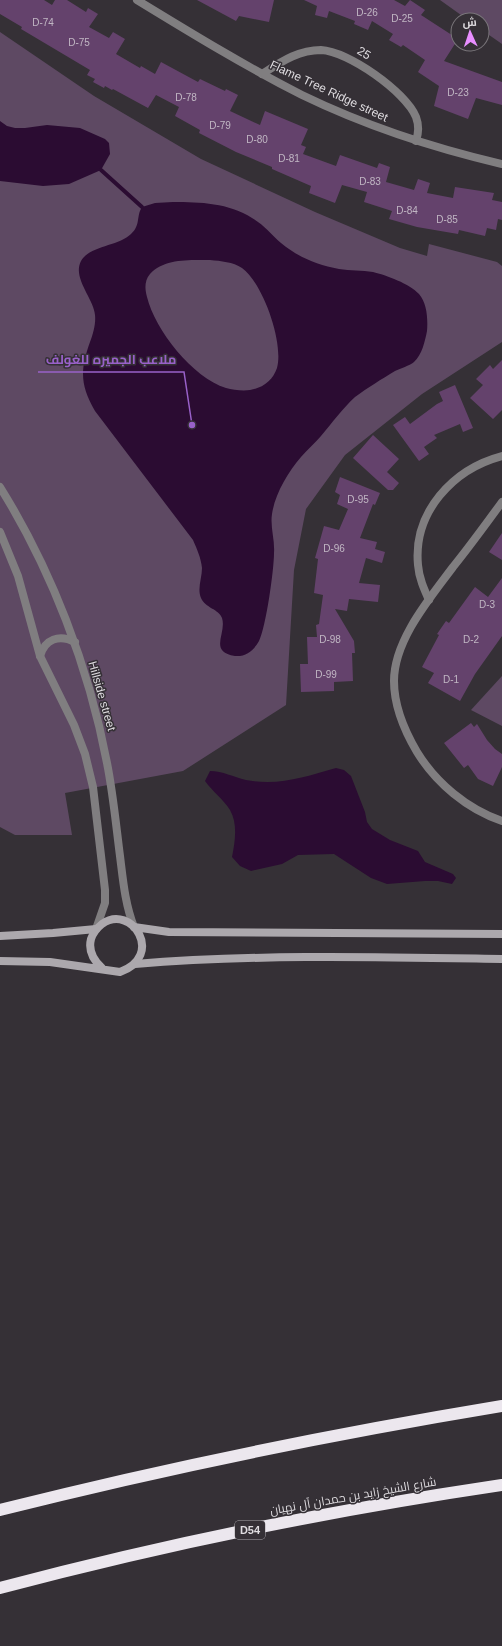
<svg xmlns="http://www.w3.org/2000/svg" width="502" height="1646" font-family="Arial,Cairo,sans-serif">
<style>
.green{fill:#5e4963}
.water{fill:#2b0c32;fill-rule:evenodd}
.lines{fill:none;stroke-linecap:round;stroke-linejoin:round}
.stream{stroke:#2b0c32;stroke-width:4}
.building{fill:#64426c}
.street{stroke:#807e80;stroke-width:8}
.secondary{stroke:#aca8ad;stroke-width:8}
.highway{stroke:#ece7ee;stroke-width:12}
.labels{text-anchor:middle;stroke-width:3;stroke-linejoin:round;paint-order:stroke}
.number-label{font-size:10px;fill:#c0b6c3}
.shield{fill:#353036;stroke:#aca8ad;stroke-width:1}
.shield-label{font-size:11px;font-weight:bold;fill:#dfdce0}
.street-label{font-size:12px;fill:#dfdce0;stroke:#353036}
.leader{fill:none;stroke:#9961c9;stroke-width:1.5}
.callout-dot{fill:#9961c9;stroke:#353036;stroke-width:1.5}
.callout-label{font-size:13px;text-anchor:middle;font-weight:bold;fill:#9961c9;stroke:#353036;stroke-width:3;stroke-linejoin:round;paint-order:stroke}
</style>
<rect width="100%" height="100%" fill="#353036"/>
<g class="green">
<polygon points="440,0 502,0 502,44 482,30 482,20 468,20"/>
<polygon points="0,32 94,96 201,159 315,212 400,248 427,256 429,244 497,262 502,266 502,342 422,394 345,455 306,509 294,570 286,705 183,771 65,793 72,835 15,835 0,827"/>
<polygon points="502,676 502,726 471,710"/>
</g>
<g class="water">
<polygon points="0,121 7,126 15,128 25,128 47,125 80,128 105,139 109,143 110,154 101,170 69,184 43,186 0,181"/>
<path d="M173,202C200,202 229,203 252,218C263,224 271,234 281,243C298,257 317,265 339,269C350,271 362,270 373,272C386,275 410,284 419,294C427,303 428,319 427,331C425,341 422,355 414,362C409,366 401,368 395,371C382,379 367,388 355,397C343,408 332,423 321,436C315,443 307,450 301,457C288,472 275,494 272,514C270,527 275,540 274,553C274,570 266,627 259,641C254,650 246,657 235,656C208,652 227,633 222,618C219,609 205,608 201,598C197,589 202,578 202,568C201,558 197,549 193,540L95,411C80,385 80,370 90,342C93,334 96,324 95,315C94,299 72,278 81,261C89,246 119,246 131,234C141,225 136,216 142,207L155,203ZM210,260C221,261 233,262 242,268C263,283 284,343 277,368C273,380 263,388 250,390C243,391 233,390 226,388C193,378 155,330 147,297C145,290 144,281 150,274C164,258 191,260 210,260Z"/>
<path d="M336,768L344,770L351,776L365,812L367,822L372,829L390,840L418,851L425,862L453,874L456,878L452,884L438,881H425L387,884L371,878L334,854L298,855L282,864L251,871L240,866L232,857C235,842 238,824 230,810C224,800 212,791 205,781L210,771C223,771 233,777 246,780C279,786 305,777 336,768Z"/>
</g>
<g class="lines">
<polyline class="stream" points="101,170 142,207"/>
</g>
<g class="building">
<polygon points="0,0 44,0 52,5 55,0 67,0 86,12 88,8 98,14 89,27 109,38 113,32 125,39 116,54 140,68 141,66 155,74 161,62 198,82 200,79 225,91 226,89 238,95 230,111 260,125 265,111 308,129 301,145 306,147 303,154 336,166 340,155 377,168 379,163 390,167 386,182 414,190 418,179 430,183 427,193 453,198 455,187 494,193 492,200 502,202 502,220 498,219 496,230 487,228 485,236 459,230 458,234 417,227 389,219 392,211 364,202 367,192 342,185 335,203 309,193 311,186 272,169 272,167 236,152 199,133 200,130 175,116 179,107 156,95 148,108 113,89 112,90 105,86 104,88 93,82 95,79 87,75 90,70 21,29 22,27 0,14"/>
<polygon points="197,0 274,0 269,22 239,16 236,21"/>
<polygon points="304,0 394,0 405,6 410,0 425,10 421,15 458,39 444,61 502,82 502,105 476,98 468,119 434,106 439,86 418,72 425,60 403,45 401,47 389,40 393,34 372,21 368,30 354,24 355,21 329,11 327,18 315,15 317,6"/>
<polygon points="502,360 502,410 493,419 470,398 483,385 476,379 490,365 493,369"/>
<polygon points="455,385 473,428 463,432 460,424 434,435 437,438 424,447 429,454 419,461 393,425 405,417 410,424 437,404 443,401 439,392"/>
<polygon points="373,435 399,459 387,472 399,483 393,490 388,490 353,458"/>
<polygon points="340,477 380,493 375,505 373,504 360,538 377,542 375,549 385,552 382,563 366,558 359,583 380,585 378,602 349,599 347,611 335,609 354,641 355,653 352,653 353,681 334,682 334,691 301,692 300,664 308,664 307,637 317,637 316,625 319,624 323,595 314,593 318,559 315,558 324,526 339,530 348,509 337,504 340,495 335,492"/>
<polygon points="502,533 502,560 489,552"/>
<polygon points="502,578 502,636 475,674 460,701 428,683 434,673 422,667 439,635 437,634 446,621 449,623 475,587 488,597"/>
<polygon points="471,723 474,727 477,724 487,740 495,749 502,754 502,767 493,786 478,779 468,765 464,768 444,743"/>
</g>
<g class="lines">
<g class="street">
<path d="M137,0C191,33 245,66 302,95C366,126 433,148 502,164"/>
<path d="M262,74C281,62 298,50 321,50C348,51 406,92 416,117C419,125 419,132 416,141"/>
<path d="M0,487C51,569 89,667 107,763C113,793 116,825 120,856C123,880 125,904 134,927"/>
<path d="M502,502C486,524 470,546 453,567C430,598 394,640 394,681C394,706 404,730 417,752C436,783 467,809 502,821"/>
<polyline points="0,532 18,576 40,656 74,725 85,754 93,787 105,890 105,903 96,929"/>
<path d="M429,600C424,589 419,578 418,565C413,512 453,469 502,456"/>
<path d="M40,656C45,639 59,634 75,642"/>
</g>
<g class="secondary">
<polyline points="134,927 169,932 502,934"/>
<polyline points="0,936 53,933 96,929"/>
<path d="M0,961L50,962L120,972C165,956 132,903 102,924C97,928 93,933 91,939C88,951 93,960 102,968"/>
<path d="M135,964C257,954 380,957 502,959"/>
</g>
<g class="highway">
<path d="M0,1510C166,1468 333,1434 502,1406"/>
<path d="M0,1588C165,1544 333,1510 502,1485"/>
</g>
</g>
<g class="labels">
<g class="number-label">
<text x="367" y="16">D-26</text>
<text x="402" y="22">D-25</text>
<text x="43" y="26">D-74</text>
<text x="79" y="46">D-75</text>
<text x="458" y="96">D-23</text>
<text x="186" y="101">D-78</text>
<text x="220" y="129">D-79</text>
<text x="257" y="143">D-80</text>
<text x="289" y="162">D-81</text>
<text x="370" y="185">D-83</text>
<text x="407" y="214">D-84</text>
<text x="447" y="223">D-85</text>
<text x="358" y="503">D-95</text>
<text x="334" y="552">D-96</text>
<text x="487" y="608">D-3</text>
<text x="330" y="643">D-98</text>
<text x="471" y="643">D-2</text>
<text x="326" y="678">D-99</text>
<text x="451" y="683">D-1</text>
</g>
<rect class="shield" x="235" y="1521" width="30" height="18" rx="3"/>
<g class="shield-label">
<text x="250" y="1534">D54</text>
</g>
<g class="street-label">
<text transform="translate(364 53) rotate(31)" y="4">25</text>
<text transform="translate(329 91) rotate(25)" y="4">Flame Tree Ridge street</text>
<text transform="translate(102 696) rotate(74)" y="4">Hillside street</text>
<text transform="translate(353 1496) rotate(-10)" y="4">شارع الشيخ زايد بن حمدان آل نهيان</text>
</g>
</g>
<path class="leader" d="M192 425L184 372H38"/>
<circle class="callout-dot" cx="192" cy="425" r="4"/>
<g class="callout-label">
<text x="111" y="364">ملاعب الجميره للغولف</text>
</g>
<g transform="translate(470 32) rotate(357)"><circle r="19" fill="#353036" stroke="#79757a"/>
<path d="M0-3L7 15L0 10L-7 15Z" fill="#e88eff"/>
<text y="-6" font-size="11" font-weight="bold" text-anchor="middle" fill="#dfdce0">ش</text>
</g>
</svg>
